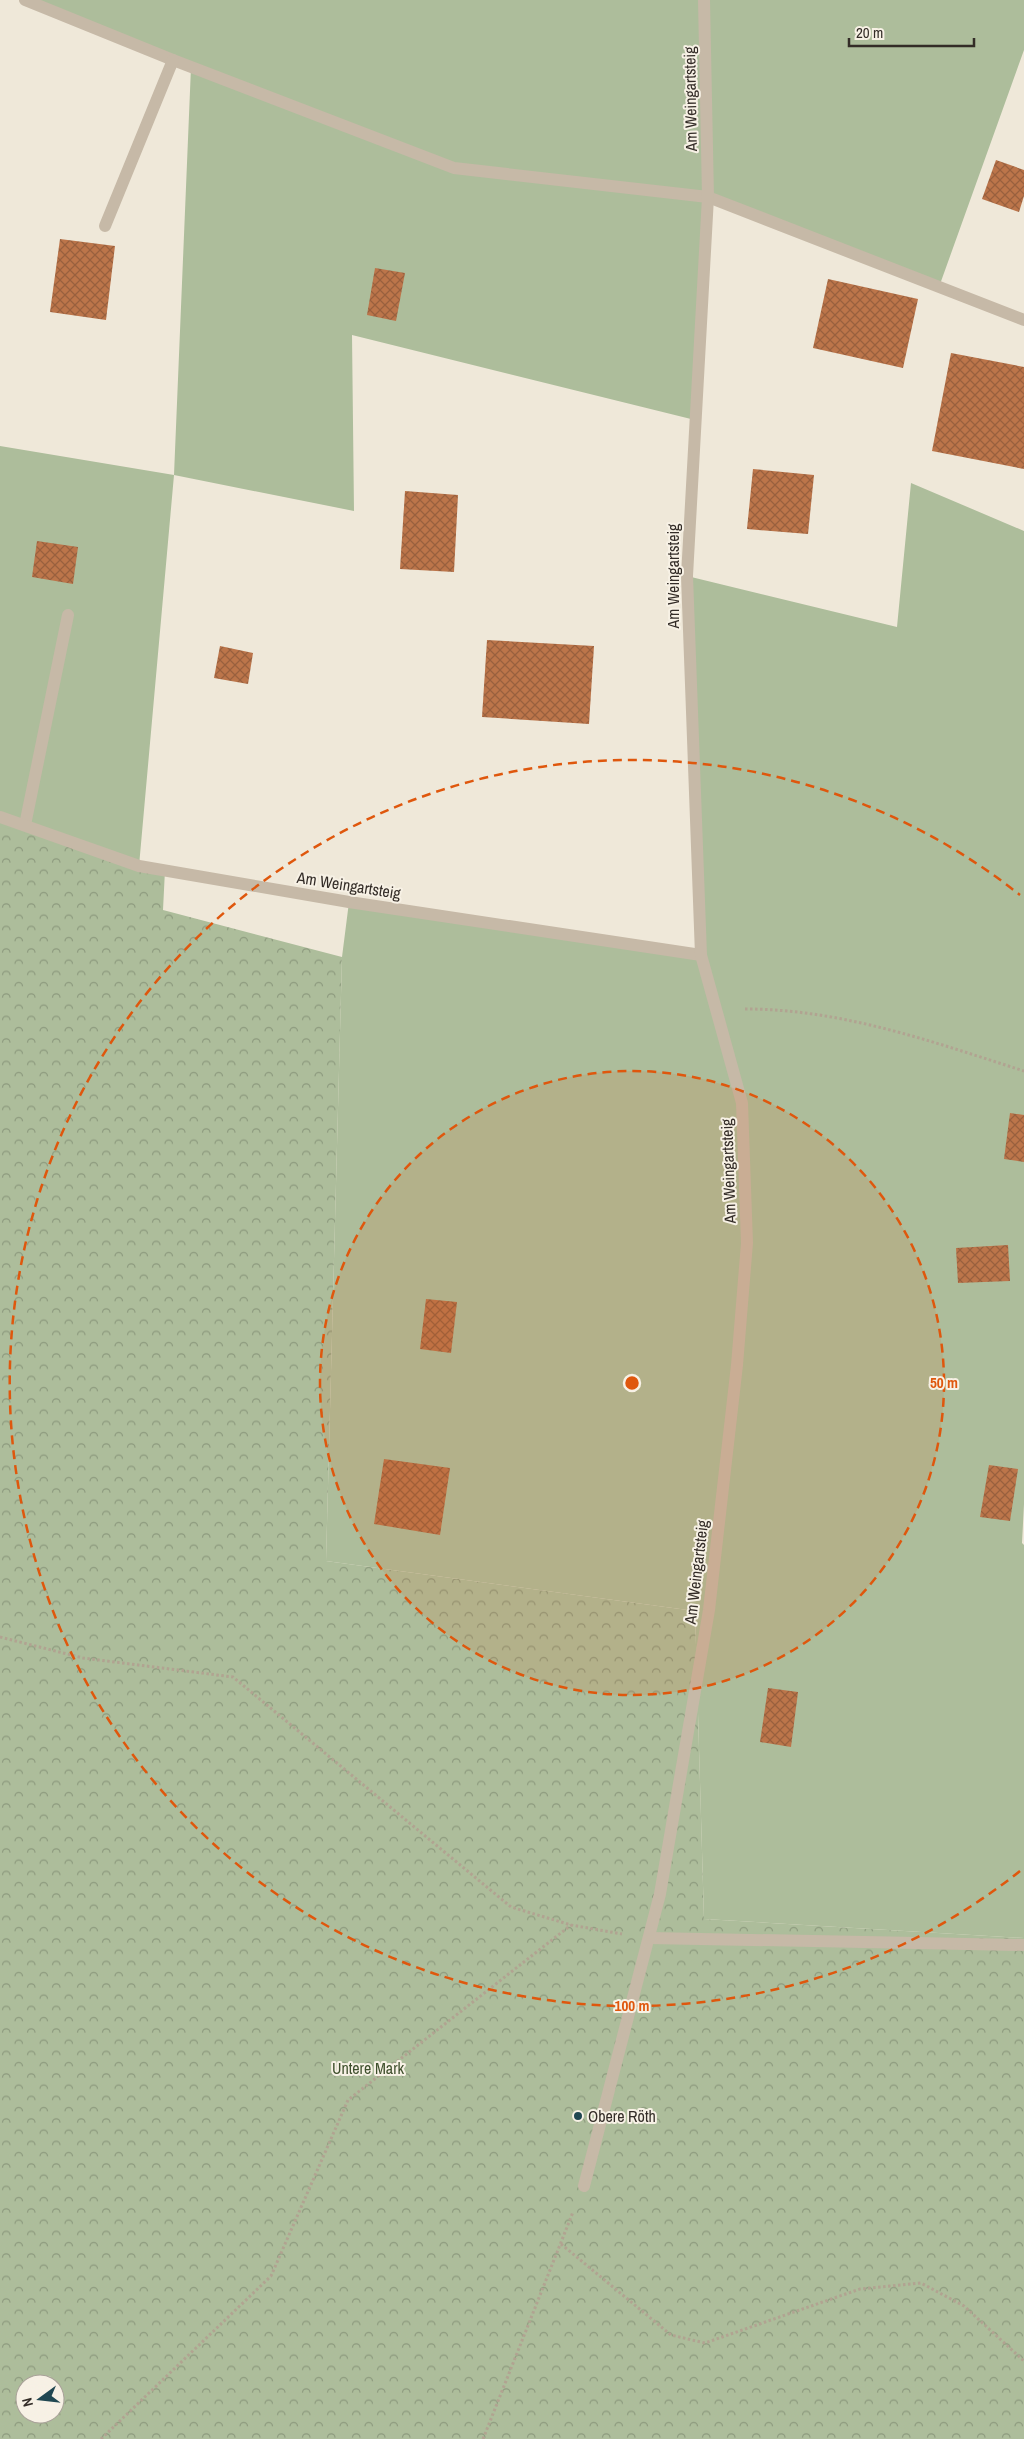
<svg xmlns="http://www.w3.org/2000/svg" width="1024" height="2439" font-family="'Archivo Narrow',sans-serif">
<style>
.forest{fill:url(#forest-crowns);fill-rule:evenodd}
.garden{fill:#adbd9b}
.building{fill:url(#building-cross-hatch)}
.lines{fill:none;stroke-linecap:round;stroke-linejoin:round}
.path{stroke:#b1a391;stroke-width:3;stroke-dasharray:2.5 2.5;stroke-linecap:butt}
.service{stroke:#c6b9a7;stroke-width:12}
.minor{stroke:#c6b9a7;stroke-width:12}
.ring{fill:none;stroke:#df570d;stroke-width:2.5;stroke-dasharray:9 6}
.poi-dot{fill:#204751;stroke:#f7f1e5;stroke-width:2}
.labels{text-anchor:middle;stroke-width:4;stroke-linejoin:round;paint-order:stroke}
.street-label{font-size:16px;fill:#332c27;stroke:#f7f1e5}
.park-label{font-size:16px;fill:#3e4f2c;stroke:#f7f1e5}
.poi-label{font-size:16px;fill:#332c27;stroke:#f7f1e5;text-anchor:start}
.centre{fill:#df570d;stroke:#f7f1e5;stroke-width:2.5}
.ring-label{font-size:15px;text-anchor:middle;font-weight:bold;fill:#df570d;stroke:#f7f1e5;stroke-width:4;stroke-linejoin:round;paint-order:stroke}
</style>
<defs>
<pattern id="forest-crowns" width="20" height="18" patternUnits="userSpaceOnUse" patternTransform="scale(1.25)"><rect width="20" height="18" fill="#adbd9b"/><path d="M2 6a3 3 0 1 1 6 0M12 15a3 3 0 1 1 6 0" fill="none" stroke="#8d9a7e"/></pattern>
<pattern id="building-cross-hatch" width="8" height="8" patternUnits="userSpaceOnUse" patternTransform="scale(1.25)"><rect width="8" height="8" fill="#bc754a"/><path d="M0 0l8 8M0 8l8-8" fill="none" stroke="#99603e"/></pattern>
</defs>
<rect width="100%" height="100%" fill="#efe8d9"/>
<path class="forest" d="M0,824L165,870L163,910L342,957L326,1561L695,1611L704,1919L1024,1938V2439H0ZM25,2384H55V2414H25Z"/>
<g class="garden">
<polygon points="25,0 1024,0 1024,50 939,287 708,197 695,420 352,335 354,511 174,475 139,866 0,826 0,446 174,475 191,67"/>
<polygon points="911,483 1024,531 1024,1504 1022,1543 1024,1545 1024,1938 704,1919 695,1611 326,1561 342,957 349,902 700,955 687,576 897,627"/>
</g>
<g class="building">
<polygon points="996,160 1024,170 1024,196 1019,212 982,199"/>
<polygon points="60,239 115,246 106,320 50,312"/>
<polygon points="375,268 405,273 396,321 367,315"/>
<polygon points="828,279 918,299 903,368 813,348"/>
<polygon points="951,353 1024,367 1024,469 932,451"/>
<polygon points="753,469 814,475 808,534 747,529"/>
<polygon points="405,491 458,495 454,572 400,569"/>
<polygon points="37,541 78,547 73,584 32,577"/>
<polygon points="487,640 594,646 589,724 482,717"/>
<polygon points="220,646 253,653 248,684 214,678"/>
<polygon points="1010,1113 1024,1115 1024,1162 1004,1159"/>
<polygon points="1008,1245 1010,1281 958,1283 956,1248"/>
<polygon points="426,1299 457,1302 451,1353 420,1349"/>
<polygon points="384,1459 450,1468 440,1535 374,1524"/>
<polygon points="989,1465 1018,1469 1010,1521 980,1517"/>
<polygon points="768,1688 798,1692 791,1747 760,1742"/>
</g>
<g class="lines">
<g class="path">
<path d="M745,1009C842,1009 933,1042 1024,1071"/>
<polyline points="0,1637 83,1658 233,1677 511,1907 571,1925 622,1934"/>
<polyline points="561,2244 671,2335 705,2343 860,2289 921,2283 964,2306 1024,2361"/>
<polyline points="101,2439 271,2276 348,2100 571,1925"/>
<polyline points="483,2439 573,2212"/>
</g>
<g class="service">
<polyline points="25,0 173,60 454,168 708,197"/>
<polyline points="105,226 173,60"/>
<polyline points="25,825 68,615"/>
</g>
<g class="minor">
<polyline points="708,197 1024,320"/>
<polyline points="0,817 139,866 349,902 701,955"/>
<polyline points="649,1938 1024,1945"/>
<polyline points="584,2186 660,1894 709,1610 737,1365 747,1243 742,1103 701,955 687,576 708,197 704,0"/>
</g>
</g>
<circle cx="632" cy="1383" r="312" fill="#df570d" fill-opacity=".12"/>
<g class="ring">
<circle cx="632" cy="1383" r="312"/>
<path d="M1020 1871A623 623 0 1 1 1020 895"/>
</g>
<circle class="poi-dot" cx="578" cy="2116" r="5"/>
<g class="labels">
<g class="street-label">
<text transform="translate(690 99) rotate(-91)" y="6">Am Weingartsteig</text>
<text transform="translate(673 576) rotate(-90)" y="6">Am Weingartsteig</text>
<text transform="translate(349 885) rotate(9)" y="6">Am Weingartsteig</text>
<text transform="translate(728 1171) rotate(-92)" y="6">Am Weingartsteig</text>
<text transform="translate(696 1572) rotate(-83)" y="6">Am Weingartsteig</text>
</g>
<g class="park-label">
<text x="368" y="2074">Untere Mark</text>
</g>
<g class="poi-label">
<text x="588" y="2122">Obere Röth</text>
</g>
</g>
<circle cx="632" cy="1383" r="8" class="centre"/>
<g class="ring-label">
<text x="944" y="1388">50 m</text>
<text x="632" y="2011">100 m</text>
</g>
<g transform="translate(40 2399) rotate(255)"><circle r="24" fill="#f7f1e5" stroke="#a9a299"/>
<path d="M0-4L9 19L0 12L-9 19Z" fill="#204751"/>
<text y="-8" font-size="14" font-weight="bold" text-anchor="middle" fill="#332c27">N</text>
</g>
<path d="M849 38v8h125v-8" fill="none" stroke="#332c27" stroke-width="2.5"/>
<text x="856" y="38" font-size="15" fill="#332c27" stroke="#f7f1e5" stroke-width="4" paint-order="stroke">20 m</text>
</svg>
